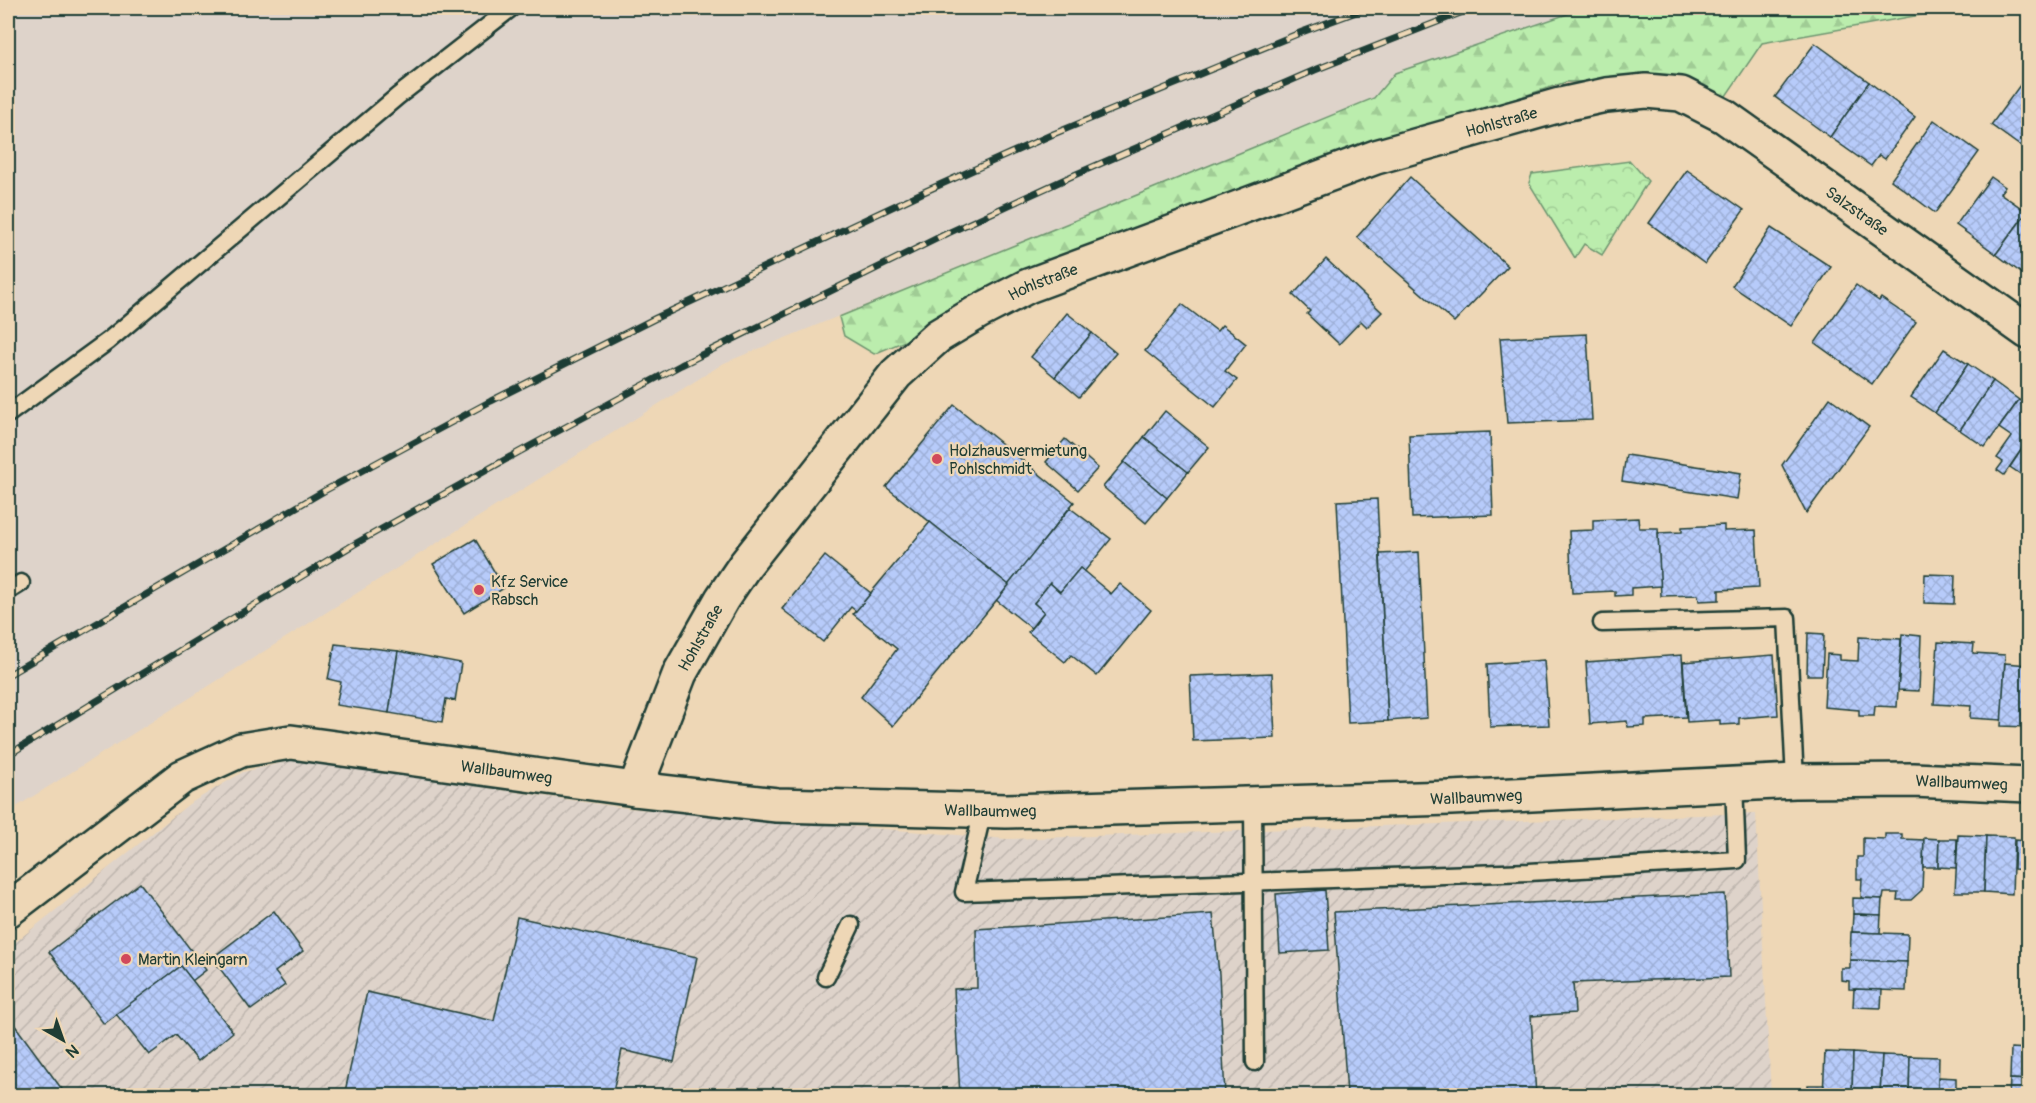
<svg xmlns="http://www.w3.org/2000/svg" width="2036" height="1103" font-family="Pangolin,sans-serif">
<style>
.built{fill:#ded3ca}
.industrial{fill:url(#industrial-furrows)}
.forest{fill:url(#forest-firs);stroke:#6d9570;stroke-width:1.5}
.park{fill:url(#park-crowns);stroke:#6d9570;stroke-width:1.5}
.building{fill:url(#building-cross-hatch);stroke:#1f3d34;stroke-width:1.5}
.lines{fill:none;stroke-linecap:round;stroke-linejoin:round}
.lane-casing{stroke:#1f3d34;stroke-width:21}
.street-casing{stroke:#1f3d34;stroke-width:38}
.lane{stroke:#eed7b6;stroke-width:16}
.street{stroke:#eed7b6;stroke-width:33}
.rail-casing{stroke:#1f3d34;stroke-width:7}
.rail{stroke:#eed7b6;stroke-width:4.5;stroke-dasharray:14;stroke-linecap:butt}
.poi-dot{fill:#d1495b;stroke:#eed7b6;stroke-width:2}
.labels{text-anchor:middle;stroke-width:4.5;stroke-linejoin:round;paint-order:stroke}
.street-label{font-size:16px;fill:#1f3d34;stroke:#eed7b6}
.poi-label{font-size:16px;fill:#1f3d34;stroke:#eed7b6;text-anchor:start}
</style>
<defs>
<pattern id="industrial-furrows" width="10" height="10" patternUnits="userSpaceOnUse" patternTransform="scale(1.5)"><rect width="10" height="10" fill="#ded3ca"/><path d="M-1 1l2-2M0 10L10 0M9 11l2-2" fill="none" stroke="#beb6ae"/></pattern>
<pattern id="forest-firs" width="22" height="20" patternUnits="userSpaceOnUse" patternTransform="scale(1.5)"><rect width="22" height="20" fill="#bbedad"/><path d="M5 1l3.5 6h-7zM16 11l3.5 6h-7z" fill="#a0cc95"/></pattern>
<pattern id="park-crowns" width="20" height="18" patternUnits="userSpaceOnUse" patternTransform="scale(1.5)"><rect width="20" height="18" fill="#bbedad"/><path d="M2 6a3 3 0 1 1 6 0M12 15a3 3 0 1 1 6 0" fill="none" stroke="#a0cc95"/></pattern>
<pattern id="building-cross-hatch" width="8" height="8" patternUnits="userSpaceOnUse" patternTransform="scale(1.5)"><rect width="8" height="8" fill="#b7cbfa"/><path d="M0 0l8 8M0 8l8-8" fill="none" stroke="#9dafd7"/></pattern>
</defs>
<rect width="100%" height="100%" fill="#eed7b6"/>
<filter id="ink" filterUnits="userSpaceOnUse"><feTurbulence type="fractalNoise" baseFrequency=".0167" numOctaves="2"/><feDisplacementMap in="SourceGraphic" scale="12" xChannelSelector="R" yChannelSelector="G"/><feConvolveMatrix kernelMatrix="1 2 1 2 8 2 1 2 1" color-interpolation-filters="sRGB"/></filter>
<g filter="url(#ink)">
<polygon class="built" points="8,8 1585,8 1395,73 1374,98 724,363 8,812"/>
<polygon class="industrial" points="294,760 626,808 1007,839 1756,813 1771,1095 8,1096 8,948 189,804 243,772"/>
<polygon class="forest" points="1585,8 2028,8 2028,12 1954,9 1762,43 1726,96 1664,81 1566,82 1407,135 1124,249 874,354 844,336 839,317 1374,98 1395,73"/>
<polygon class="park" points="1630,161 1648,181 1602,255 1584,244 1575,258 1529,183 1532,174"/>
<g class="building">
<polygon points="1815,43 1869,82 1830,137 1775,97"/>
<polygon points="2028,74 2028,149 2027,151 1991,125"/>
<polygon points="1869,82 1915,117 1885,159 1879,155 1871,166 1830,137"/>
<polygon points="1934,120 1979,152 1935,213 1891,180"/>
<polygon points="1687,170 1744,210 1705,264 1649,223"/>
<polygon points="1410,177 1508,266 1454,322 1357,237"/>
<polygon points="1991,177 2005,187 2000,193 2027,212 1996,254 1956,225"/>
<polygon points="2027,212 2028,213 2028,278 1996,254"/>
<polygon points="1771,228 1831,267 1791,326 1732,286"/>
<polygon points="1326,259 1382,312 1367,327 1361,321 1339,344 1307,314 1310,311 1293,295"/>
<polygon points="1856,285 1879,301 1881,298 1916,322 1872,384 1815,343"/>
<polygon points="1182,304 1217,331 1222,325 1246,344 1225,371 1237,380 1215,407 1145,351"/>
<polygon points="1067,313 1092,333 1055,377 1031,357"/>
<polygon points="1092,333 1116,353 1079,397 1055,377"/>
<polygon points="1587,334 1592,420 1507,423 1500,338"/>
<polygon points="1944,349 1968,364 1935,413 1911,397"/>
<polygon points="1968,364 1993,381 1960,430 1935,413"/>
<polygon points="1993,381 2019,400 1985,447 1960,430"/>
<polygon points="1830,398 1869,427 1806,513 1782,465"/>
<polygon points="2019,400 2028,407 2028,440 2004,475 1997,470 2003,462 1997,458 2012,437 1999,428"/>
<polygon points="954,405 1074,502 1009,585 886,487"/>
<polygon points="1165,411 1209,447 1188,472 1144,437"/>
<polygon points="1490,432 1493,515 1412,518 1409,435"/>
<polygon points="1144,437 1188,472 1167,498 1124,462"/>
<polygon points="1065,439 1098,468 1078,490 1046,462"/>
<polygon points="2028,440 2028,479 2010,467"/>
<polygon points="1626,455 1741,473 1737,499 1622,481"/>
<polygon points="1124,462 1167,498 1146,523 1103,487"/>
<polygon points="1377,499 1388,721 1348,723 1337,501"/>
<polygon points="1070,508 1111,539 1084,572 1080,568 1060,592 1050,583 1034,603 1044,612 1031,628 996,600"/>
<polygon points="1638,518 1639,528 1658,528 1661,586 1631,588 1631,595 1615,596 1615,591 1572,593 1569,531 1593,530 1593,520"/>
<polygon points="930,522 1009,585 893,726 861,697 897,649 853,614"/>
<polygon points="1724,525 1724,531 1756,530 1759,588 1719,590 1719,600 1699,601 1698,595 1661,596 1658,533 1682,532 1682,527"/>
<polygon points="475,539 504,588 464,613 433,564"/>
<polygon points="1419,552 1427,718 1388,721 1380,554"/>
<polygon points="825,556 871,593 856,611 851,607 823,642 782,609"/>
<polygon points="1080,568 1111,594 1120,584 1151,610 1097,676 1071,655 1065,662 1028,632 1044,612 1034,603 1050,583 1060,592"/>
<polygon points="1925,574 1955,575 1954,604 1924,603"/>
<polygon points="1808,633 1824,634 1822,675 1807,675"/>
<polygon points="1902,634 1921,636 1919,691 1898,690"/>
<polygon points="1859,637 1901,639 1897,707 1875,706 1874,716 1859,716 1859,710 1824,707 1827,654 1840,655 1840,660 1858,661"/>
<polygon points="1938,642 1974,644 1973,653 2005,655 2002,720 1970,718 1971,706 1934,704"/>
<polygon points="335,644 398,651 389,713 336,705 341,682 328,679"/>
<polygon points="398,651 461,663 455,701 446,699 442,722 389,713"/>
<polygon points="1682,655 1686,717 1645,719 1645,726 1628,727 1627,721 1590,724 1586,662"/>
<polygon points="1774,655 1778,715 1739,718 1739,724 1720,725 1720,720 1687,722 1683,662"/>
<polygon points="1544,660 1549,725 1490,727 1487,664"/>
<polygon points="2005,663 2028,665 2028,727 2001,726"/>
<polygon points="1272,673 1275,738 1193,741 1190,676"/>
<polygon points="1885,834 1902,834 1902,839 1924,840 1922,890 1911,900 1897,900 1898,893 1884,893 1883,899 1861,898 1862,879 1857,879 1857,857 1863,857 1863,838 1885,839"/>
<polygon points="1958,835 1986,836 1984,892 1955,892"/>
<polygon points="1986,836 2014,837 2012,894 1984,892"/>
<polygon points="1924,838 1939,839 1938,867 1923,867"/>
<polygon points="1939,839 1957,839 1956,868 1938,867"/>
<polygon points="2015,840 2028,841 2028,870 2014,869"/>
<polygon points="140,883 206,970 192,981 181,966 104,1024 49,952"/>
<polygon points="1325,890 1329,950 1280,953 1276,894"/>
<polygon points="1725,894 1729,977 1573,983 1575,1013 1531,1016 1536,1096 1329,1096 1347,1094 1334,912"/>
<polygon points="1853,898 1882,899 1881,915 1853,914"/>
<polygon points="274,911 303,951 275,972 285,985 251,1010 212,958"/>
<polygon points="1213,914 1219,974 1225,1096 960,1096 954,989 977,988 976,929"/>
<polygon points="1853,914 1881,915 1880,933 1852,932"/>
<polygon points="517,917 697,957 674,1062 622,1050 612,1096 344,1096 367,992 494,1021"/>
<polygon points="1851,932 1908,934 1907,962 1850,960"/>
<polygon points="1850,960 1907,962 1906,991 1849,989 1849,981 1841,980 1841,968 1850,968"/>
<polygon points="181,966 233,1032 198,1061 176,1035 149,1055 116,1014"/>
<polygon points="1854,989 1882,990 1881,1008 1853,1007"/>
<polygon points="8,1016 67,1096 8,1096"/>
<polygon points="2011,1048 2028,1049 2028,1080 2010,1079"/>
<polygon points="1825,1052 1853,1053 1852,1096 1823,1096"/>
<polygon points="1853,1053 1882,1055 1880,1096 1852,1096"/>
<polygon points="1882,1055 1910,1056 1909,1096 1880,1096"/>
<polygon points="1910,1056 1939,1057 1938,1096 1909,1096"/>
<polygon points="1938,1077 1956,1078 1956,1096 1938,1096"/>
<polygon points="2010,1079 2028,1080 2028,1096 2009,1096"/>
<polygon points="1808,1085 1824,1085 1823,1096 1808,1096"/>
<polygon points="203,1087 211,1096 193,1096"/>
</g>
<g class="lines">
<g class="lane-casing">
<g id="lane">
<polyline points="8,414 108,341 398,96 511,8"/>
<polyline points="8,591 21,583"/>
<polyline points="1602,623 1787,618 1795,781"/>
<polyline points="1253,804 1255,1062"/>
<polyline points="983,810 964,892 1529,872 1737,860 1734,783"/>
<polyline points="826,977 851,925"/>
</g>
</g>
<g class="street-casing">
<g id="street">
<path id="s1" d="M635,789L680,673L722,599L745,565L896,374L938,336L978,312L1028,286L1376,157L1560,105L1606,95L1646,91L1681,94L1724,116L2028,332"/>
<path id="s2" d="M8,910L182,777L241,750L291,742L635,789L777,805L1006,811L1451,798L1795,781L1913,780L2028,785"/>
</g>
</g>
<use href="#lane" class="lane"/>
<use href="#street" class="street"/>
<g class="rail-casing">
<g id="rail">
<polyline points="8,675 324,491 491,401 656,318 926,191 1051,135 1302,32 1367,8"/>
<polyline points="8,755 353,545 519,452 681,365 948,233 1072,176 1315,70 1473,8"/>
</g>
</g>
<use href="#rail" class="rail"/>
</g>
</g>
<g class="poi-dot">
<circle cx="937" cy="459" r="6"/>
<circle cx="479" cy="590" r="6"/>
<circle cx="126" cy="959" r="6"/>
</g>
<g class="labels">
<g class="street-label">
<text dy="6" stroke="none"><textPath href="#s1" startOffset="1155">Hohlstraße</textPath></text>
<text dy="6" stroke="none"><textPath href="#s1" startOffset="1550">Salzstraße</textPath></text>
<text dy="6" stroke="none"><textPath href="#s1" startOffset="669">Hohlstraße</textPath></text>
<text dy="6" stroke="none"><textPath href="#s1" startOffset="165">Hohlstraße</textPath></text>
<text dy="6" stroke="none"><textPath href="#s2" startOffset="552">Wallbaumweg</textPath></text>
<text dy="6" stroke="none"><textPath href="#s2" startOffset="2010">Wallbaumweg</textPath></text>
<text dy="6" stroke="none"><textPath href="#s2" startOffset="1524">Wallbaumweg</textPath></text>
<text dy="6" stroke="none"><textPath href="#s2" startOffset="1038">Wallbaumweg</textPath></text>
</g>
<g class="poi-label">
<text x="949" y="456">Holzhausvermietung<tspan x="949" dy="18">Pohlschmidt</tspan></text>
<text x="491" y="587">Kfz Service<tspan x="491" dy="18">Rabsch</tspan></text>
<text x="138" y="965">Martin Kleingarn</text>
</g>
</g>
<rect width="2036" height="1103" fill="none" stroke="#eed7b6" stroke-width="30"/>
<rect x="15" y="15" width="2006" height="1073" fill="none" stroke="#1f3d34" stroke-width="2" filter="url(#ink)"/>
<g transform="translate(63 1040) rotate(140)" stroke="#eed7b6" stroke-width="4.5" paint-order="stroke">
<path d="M0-4.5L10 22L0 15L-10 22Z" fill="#1f3d34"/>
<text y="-9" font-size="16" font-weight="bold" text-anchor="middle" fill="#1f3d34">N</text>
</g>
</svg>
